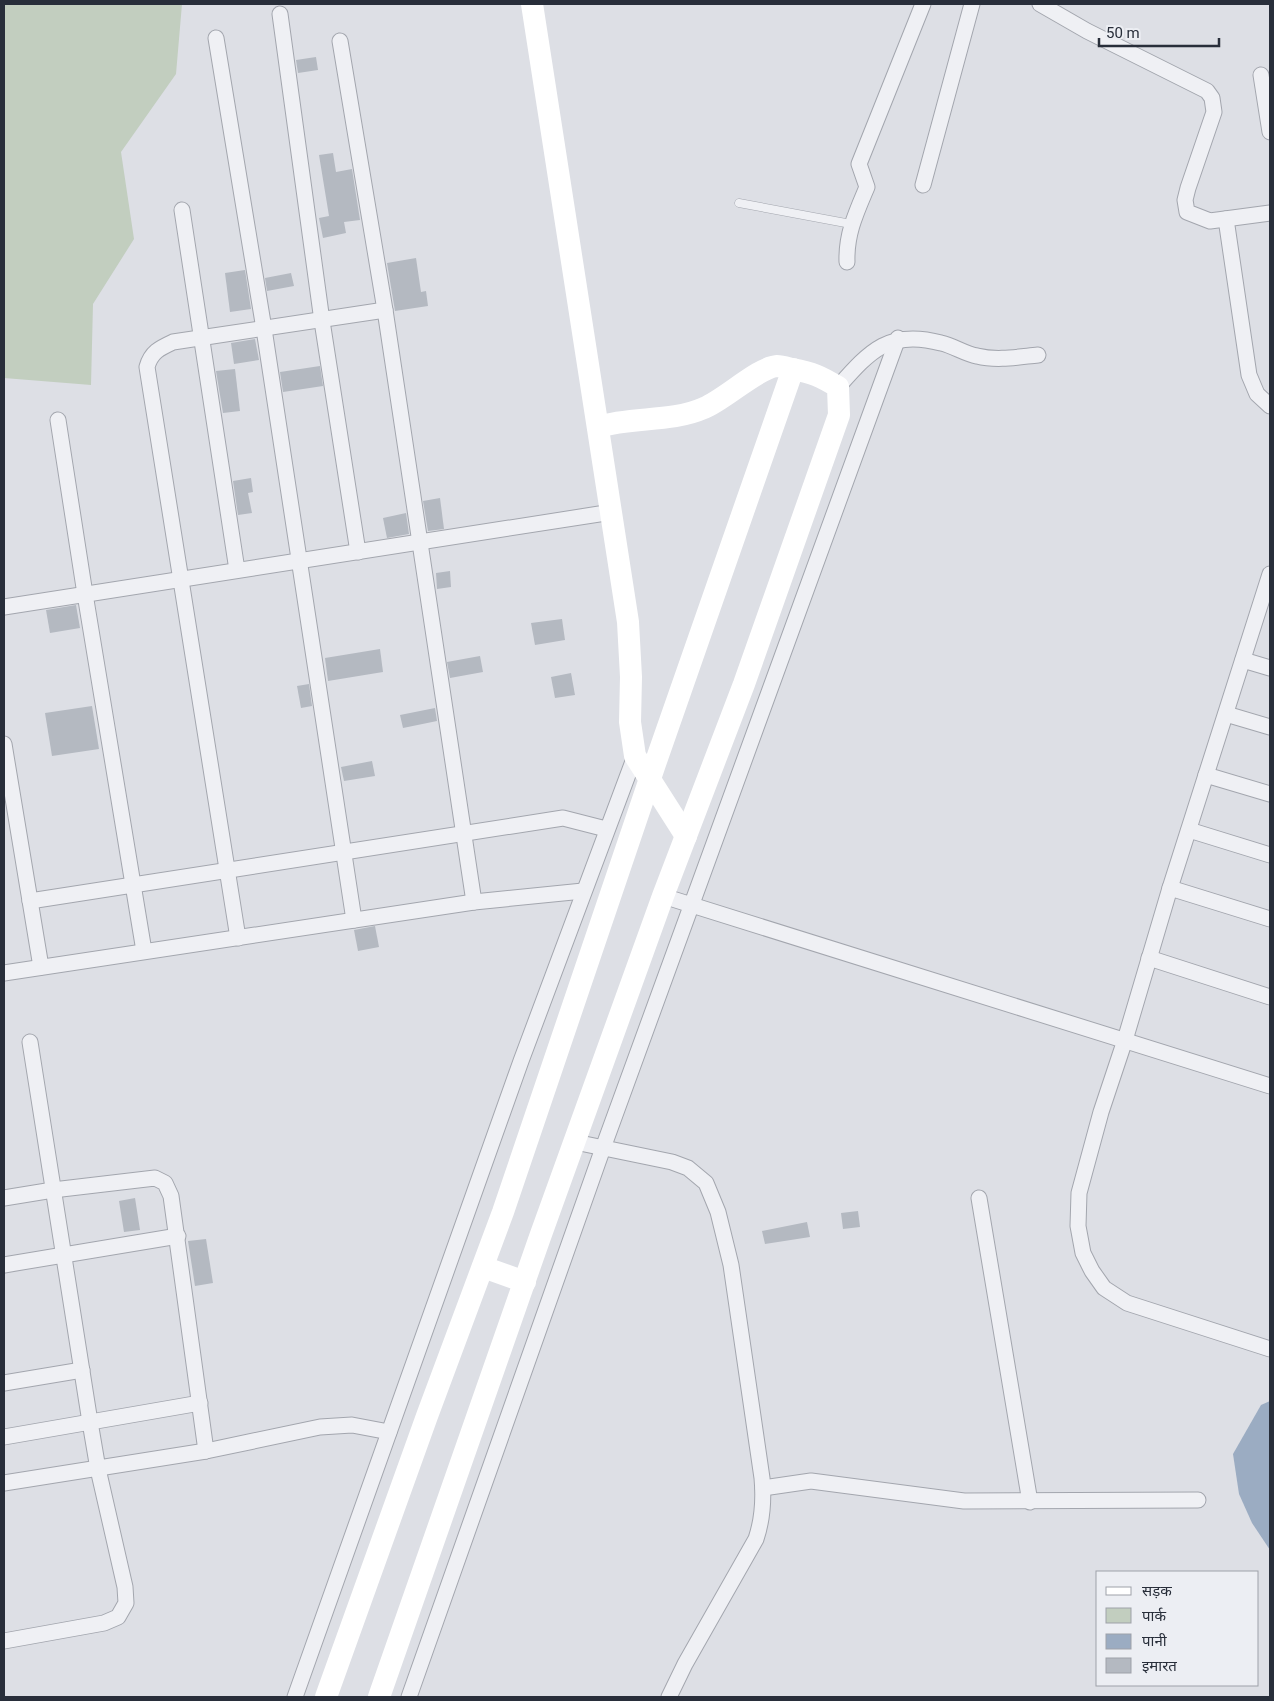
<svg xmlns="http://www.w3.org/2000/svg" width="1274" height="1701" font-family="Roboto,'Noto Sans Devanagari',sans-serif">
<style>
.green{fill:#c2cebf}
.water{fill:#9bacc2}
.building{fill:#b4b9c1}
.lines{fill:none;stroke-linecap:round;stroke-linejoin:round}
.lane-casing{stroke:#a3a6ae;stroke-width:9}
.street-casing{stroke:#a3a6ae;stroke-width:17}
.lane{stroke:#eff0f4;stroke-width:8}
.street{stroke:#eff0f4;stroke-width:15}
.secondary{stroke:#fff;stroke-width:22}
</style>
<rect width="100%" height="100%" fill="#dddfe5"/>
<polygon class="green" points="4,4 182,4 176,74 121,152 134,239 93,304 91,385 4,378"/>
<polygon class="water" points="1270,1401 1270,1550 1252,1523 1239,1494 1233,1454 1261,1405"/>
<g class="building">
<polygon points="316,57 318,70 298,73 296,60"/>
<polygon points="333,153 336,172 352,169 360,220 344,222 346,233 323,238 319,218 329,216 319,155"/>
<polygon points="416,258 421,292 426,291 428,306 395,311 387,263"/>
<polygon points="245,270 251,309 230,312 225,273"/>
<polygon points="291,273 294,286 267,291 265,278"/>
<polygon points="255,339 259,360 234,364 231,343"/>
<polygon points="320,366 323,386 283,392 280,372"/>
<polygon points="235,369 240,411 223,413 216,371"/>
<polygon points="251,478 253,492 248,493 252,513 238,515 233,481"/>
<polygon points="440,498 444,529 428,531 423,501"/>
<polygon points="406,513 409,534 387,538 383,518"/>
<polygon points="450,571 451,587 437,589 436,573"/>
<polygon points="76,605 80,628 50,633 46,610"/>
<polygon points="562,619 565,640 535,645 531,623"/>
<polygon points="380,649 383,672 328,681 325,658"/>
<polygon points="480,656 483,672 450,678 447,662"/>
<polygon points="571,673 575,695 555,698 551,677"/>
<polygon points="309,684 312,706 301,708 297,686"/>
<polygon points="92,706 99,749 52,756 45,713"/>
<polygon points="435,708 437,721 403,728 400,715"/>
<polygon points="372,761 375,776 344,781 341,767"/>
<polygon points="375,926 379,947 358,951 354,930"/>
<polygon points="135,1198 140,1230 124,1232 119,1201"/>
<polygon points="858,1211 860,1227 843,1229 841,1213"/>
<polygon points="807,1222 810,1237 765,1244 762,1231"/>
<polygon points="206,1239 213,1283 195,1286 188,1241"/>
</g>
<g class="lines">
<g class="lane-casing">
<polyline id="lane" points="739,203 851,224"/>
</g>
<g class="street-casing">
<g id="street">
<polyline points="1040,4 1087,31 1207,91 1212,98 1214,112 1188,188 1185,200 1187,212 1210,221 1270,213"/>
<polyline points="280,14 322,321 358,552"/>
<polyline points="216,38 264,329 354,920"/>
<polyline points="340,41 385,310 474,902"/>
<polyline points="1261,75 1270,132"/>
<polyline points="923,185 972,4"/>
<polyline points="182,210 237,570"/>
<polyline points="1226,219 1249,375 1257,394 1270,406"/>
<path d="M847,262C846,234 856,213 867,187L859,164L923,4"/>
<path d="M838,387C870,351 889,329 941,343C954,346 965,354 977,356C997,361 1018,357 1038,355"/>
<polyline points="58,420 85,594 144,951"/>
<polyline points="1270,574 1170,888 1125,1040 1101,1112 1079,1193 1078,1226 1083,1253 1092,1271 1104,1288 1127,1303 1270,1349"/>
<polyline points="4,607 612,512"/>
<polyline points="1243,660 1270,668"/>
<polyline points="1226,714 1270,727"/>
<polyline points="4,744 41,967"/>
<polyline points="1206,775 1270,794"/>
<polyline points="1189,830 1270,855"/>
<polyline points="1170,888 1270,919"/>
<polyline points="663,896 1270,1086"/>
<polyline points="30,901 563,818 606,829"/>
<path d="M238,938L147,367C151,352 160,348 173,342L385,310"/>
<polyline points="1149,958 1270,997"/>
<polyline points="4,973 474,902 583,891"/>
<path d="M575,1142L672,1162L688,1168L706,1183L718,1212L731,1265L762,1478C764,1500 763,1518 756,1539L685,1664L669,1697"/>
<polyline points="4,1198 53,1190 155,1178 165,1183 171,1196 206,1451"/>
<polyline points="979,1198 1030,1502"/>
<polyline points="4,1265 178,1236"/>
<polyline points="4,1383 82,1370"/>
<polyline points="4,1437 200,1403"/>
<polyline points="4,1483 206,1451 320,1427 352,1425 389,1432"/>
<polyline points="763,1488 811,1481 964,1501 1198,1500"/>
<polyline points="4,1641 104,1623 118,1617 126,1603 125,1587 98,1469 90,1422 30,1042"/>
<polyline points="295,1697 521,1061 635,756"/>
<polyline points="409,1697 603,1148 898,338"/>
</g>
</g>
<use href="#lane" class="lane"/>
<use href="#street" class="street"/>
<g class="secondary">
<polyline points="532,4 628,622 631,677 630,722 635,756 686,836"/>
<polyline points="483,1267 525,1282"/>
<polyline points="326,1697 427,1416 503,1212 655,764 793,369"/>
<path d="M379,1697L540,1237L663,896L744,684L839,415L838,387C820,376 813,373 792,369C788,368 782,366 777,366C759,367 724,400 704,408C670,423 633,416 598,427"/>
</g>
</g>
<rect width="1274" height="1701" fill="none" stroke="#282e3a" stroke-width="10"/>
<rect x="1096" y="1571" width="162" height="115" fill="#eceef3" stroke="#9ea1a9"/>
<rect x="1106" y="1587" width="25" height="8" fill="#ffffff" stroke="#9ea1a9"/>
<text x="1142" y="1596" font-size="15" fill="#282e3a">सड़क</text>
<rect x="1106" y="1608" width="25" height="15" fill="#c2cebf" stroke="#9ea1a9"/>
<text x="1142" y="1621" font-size="15" fill="#282e3a">पार्क</text>
<rect x="1106" y="1634" width="25" height="15" fill="#9bacc2" stroke="#9ea1a9"/>
<text x="1142" y="1646" font-size="15" fill="#282e3a">पानी</text>
<rect x="1106" y="1658" width="25" height="15" fill="#b4b9c1" stroke="#9ea1a9"/>
<text x="1142" y="1671" font-size="15" fill="#282e3a">इमारत</text>
<path d="M1099 38v8h120v-8" fill="none" stroke="#282e3a" stroke-width="2.5"/>
<text x="1106" y="38" font-size="15" fill="#282e3a" stroke="#eceef3" stroke-width="4" paint-order="stroke">50 m</text>
</svg>
